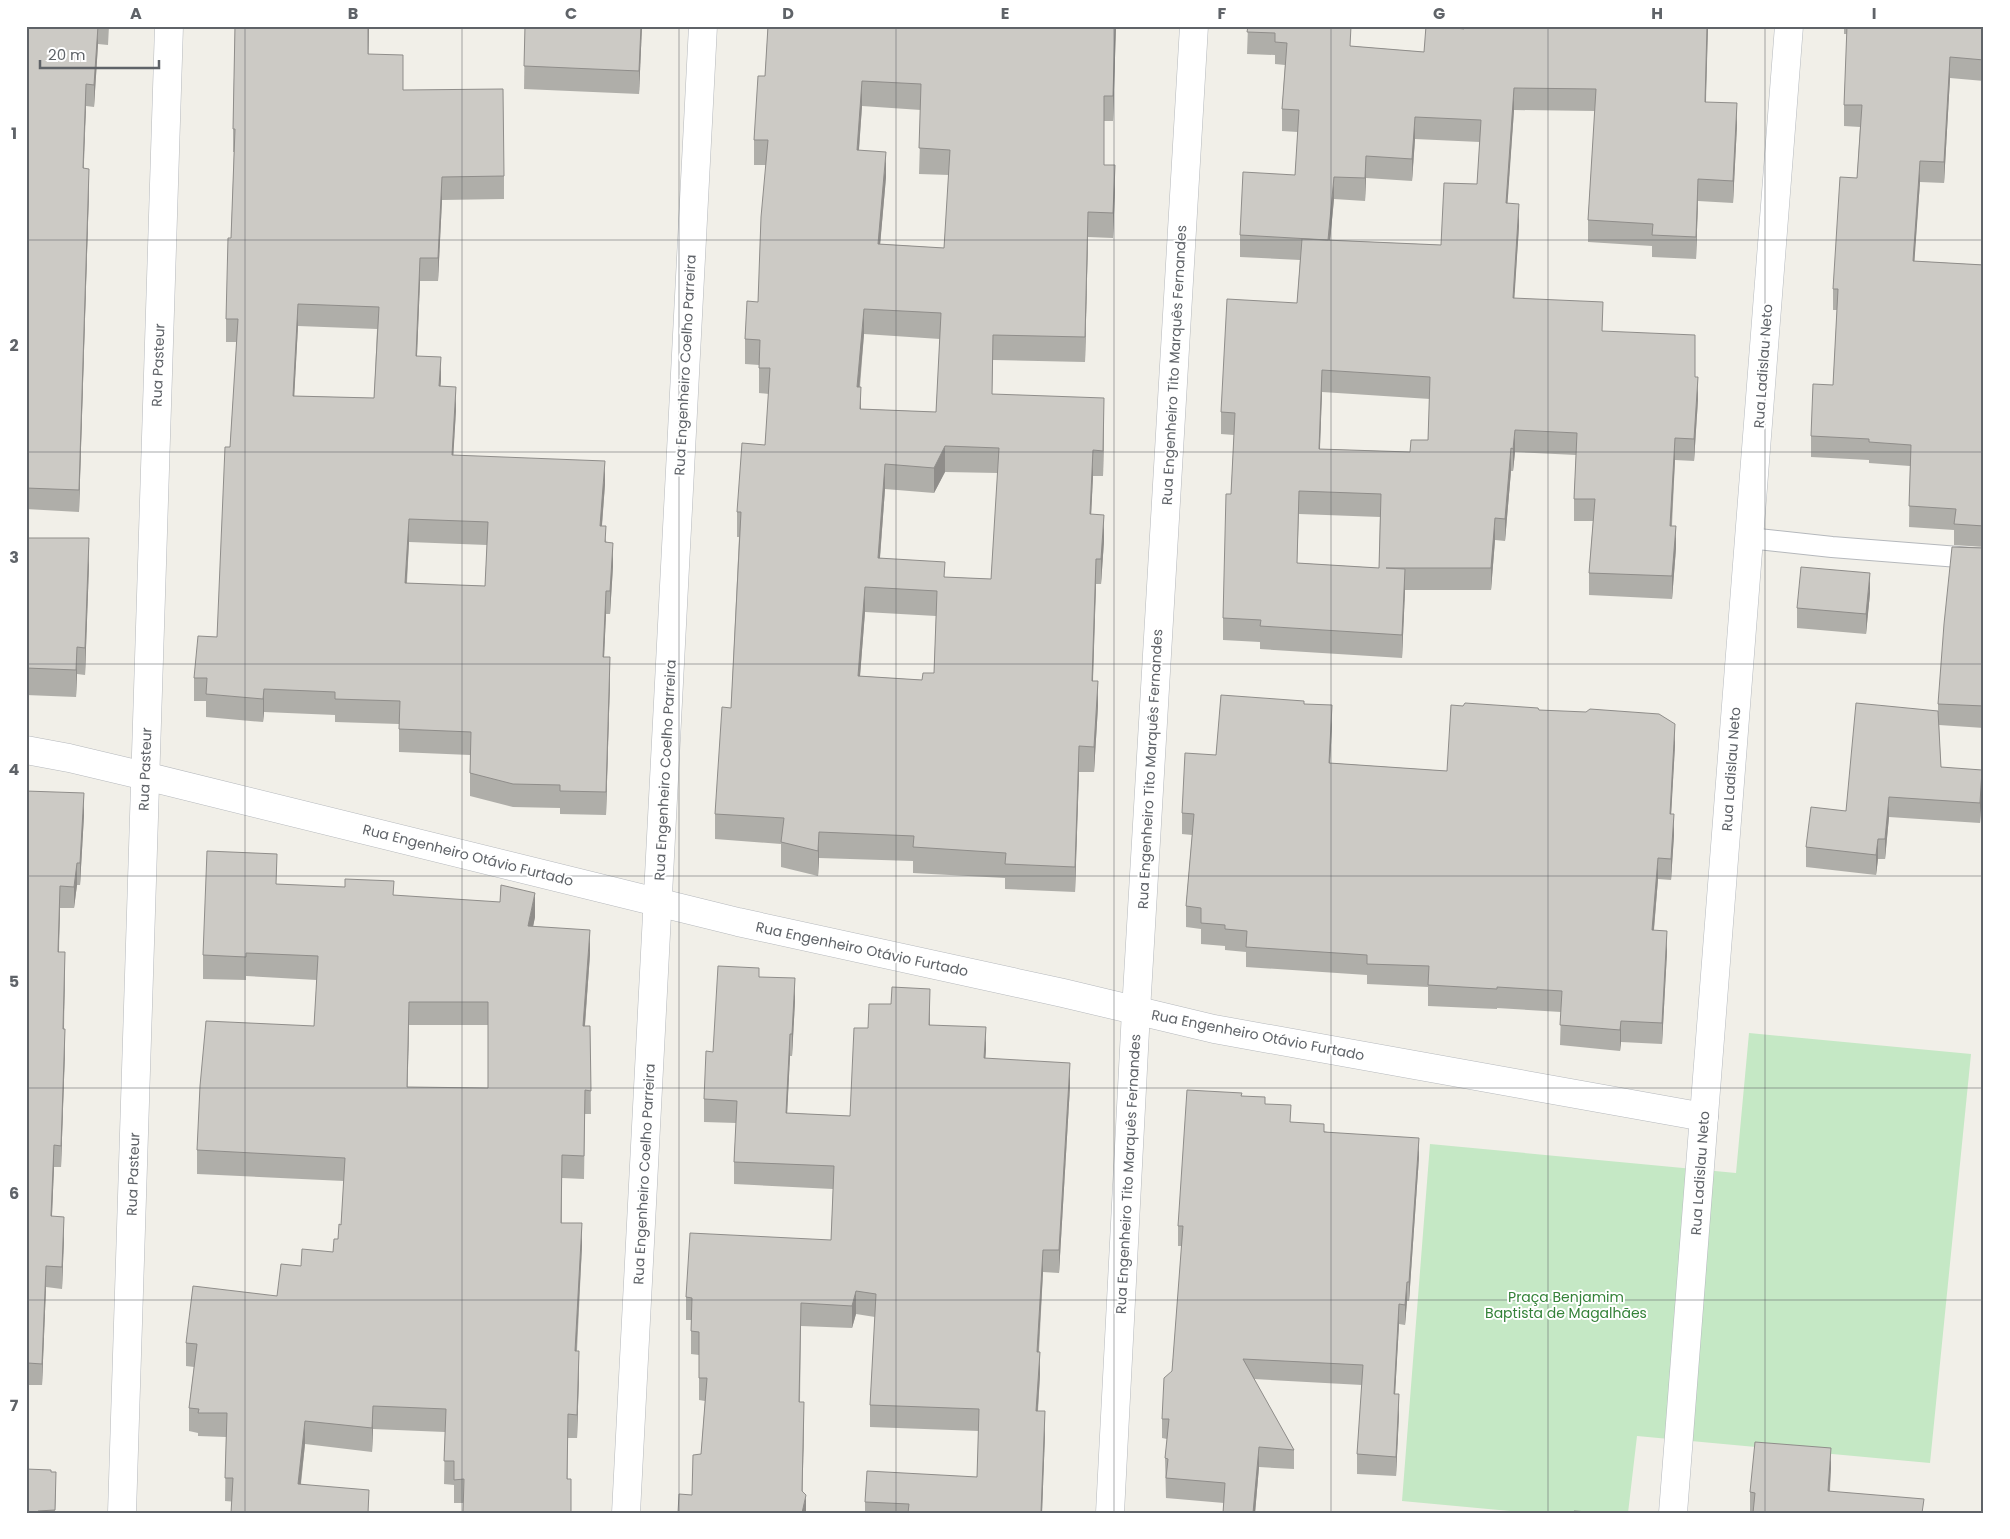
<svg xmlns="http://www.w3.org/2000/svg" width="2010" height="1539" font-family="Poppins,sans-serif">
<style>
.green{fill:#c5e8c5}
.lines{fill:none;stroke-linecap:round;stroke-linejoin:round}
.lane-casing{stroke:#b5b8bc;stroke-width:22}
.street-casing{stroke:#b5b8bc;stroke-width:29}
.secondary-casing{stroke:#b6babf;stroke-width:29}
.lane{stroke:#fff;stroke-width:20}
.street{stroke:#fff;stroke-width:28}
.secondary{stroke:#fff;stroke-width:28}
.wall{fill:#afaea9;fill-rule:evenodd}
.shaded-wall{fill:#8f8d8a}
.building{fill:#cccac5;stroke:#8f8d8a;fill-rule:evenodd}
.grid{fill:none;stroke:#5f6368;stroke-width:1;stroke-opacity:0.55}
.labels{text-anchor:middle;stroke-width:4;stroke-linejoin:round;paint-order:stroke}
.street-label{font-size:14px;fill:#5f6368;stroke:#fff}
.park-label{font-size:14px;fill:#348238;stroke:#fff}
.neatline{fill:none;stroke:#5f6368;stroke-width:2}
.grid-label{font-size:16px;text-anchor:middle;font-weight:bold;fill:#5f6368}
</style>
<rect width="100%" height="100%" fill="#f1efe8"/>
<polygon class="green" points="1749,1033 1971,1054 1930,1463 1637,1436 1628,1513 1531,1513 1402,1501 1430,1144 1736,1173"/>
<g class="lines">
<g class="lane-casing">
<polyline id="lane" points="1749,538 1832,547 1984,559"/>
</g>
<g class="street-casing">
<g id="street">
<polyline points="26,750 69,758 145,776 738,922 1063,993 1214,1029 1704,1117"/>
<polyline points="122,1513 169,26"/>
<polyline points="626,1513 703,26"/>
<polyline points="1110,1513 1136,1011 1194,26"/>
</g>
</g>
<g class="secondary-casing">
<polyline id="secondary" points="1673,1513 1789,26"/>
</g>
<use href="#lane" class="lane"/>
<use href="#street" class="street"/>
<use href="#secondary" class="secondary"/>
</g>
<g class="wall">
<polygon points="26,26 109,26 108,45 98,44 94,107 86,106 83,168 89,190 79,512 26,509"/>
<path d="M235,26H369L368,54L403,90L504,176V199L442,200L438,281H420L417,356L441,380L440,386L456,410L453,455L605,484L602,526L613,566L610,614H606L604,657L610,680L606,815L560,814V808L513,807L470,796V755L399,752V724L335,722V715L264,712L263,722L206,717V701H194V678L217,637L237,342H226V319L231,238L234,152H233V129ZM298,326L377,329L374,398L294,396ZM409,542L487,545L485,586L407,583Z"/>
<polygon points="525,26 642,26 639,94 524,89"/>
<path d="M768,26H1116L1113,121H1104V165L1115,190L1113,238L1088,237L1085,362L993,360L992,394L1104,423L1103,476H1093L1091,514L1104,541L1101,584H1096L1093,681L1098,706L1094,772H1079L1075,892L1005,889V878L913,873V861L819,858L818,876L781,867V844L715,839V814L731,708L739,537H737V512L765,445L769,394L759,393V365L745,364V339L758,302L766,165H754V140L765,76ZM862,106L921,110L919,174L949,175L944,248L880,244L886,177L859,150ZM864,334L940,339L936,412L861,409L860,387ZM945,472L998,473L991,579L945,577L880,558L885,489L934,493ZM865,612L936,616L934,673L922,680L860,676Z"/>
<path d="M1248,26L1351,46L1424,52L1464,29L1708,26L1706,102L1737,125L1733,203L1698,201L1696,259L1652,257V246L1588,242V220L1595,111L1514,110L1507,203L1519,226L1514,298L1603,331L1695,377L1698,399L1694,461L1675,460L1672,526L1676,548L1672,599L1589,595V573L1593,521H1574V499L1576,455L1515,452L1513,471H1511L1505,541L1495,540L1491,590H1405L1402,658L1260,649V642L1223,640V618L1231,494L1234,435L1221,434V412L1297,303L1300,260L1240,257V235L1295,175L1298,132L1282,131V109L1285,65L1275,64V55L1247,54ZM1415,139L1480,142L1477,184L1441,245L1330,240L1334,199L1365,201L1366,178L1412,181ZM1322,392L1430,399L1428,440L1410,452L1320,449ZM1299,514L1380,517L1379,568L1297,563Z"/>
<polygon points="1844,26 1984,26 1984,81 1950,78 1944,183 1920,182 1914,261 1984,265 1984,547 1954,545 1954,530 1909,527 1910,466 1869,463 1869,460 1811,457 1811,436 1833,385 1837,310 1833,310 1833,289 1857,178 1860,127 1844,126 1844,105 1847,34 1844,34"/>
<polygon points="26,538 89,565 85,675 77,674 76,697 26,695"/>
<polygon points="1984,548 1984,728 1939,725 1941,767 1982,789 1980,823 1889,817 1885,859 1878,859 1876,875 1806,867 1806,847 1846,811 1938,712 1938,704"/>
<polygon points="1870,593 1866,634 1797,628 1797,608"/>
<polygon points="1304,704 1332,726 1330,763 1447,771 1539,710 1675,745 1671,814 1674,835 1671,880 1658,879 1654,930 1667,952 1662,1044 1621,1042 1620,1051 1560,1045 1561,1012 1497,1008 1497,1009 1428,1006 1428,987 1367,984 1367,975 1246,967 1246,952 1225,950 1225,946 1201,944 1201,929 1186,927 1186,906 1192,835 1182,834 1182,813 1216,755"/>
<polygon points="26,791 84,815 80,885 77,885 74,908 60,908 59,952 65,974 64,1029 65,1050 61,1167 54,1167 52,1216 64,1238 62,1289 46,1287 42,1385 28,1385"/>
<path d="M276,884L394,895L535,917L533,927L590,954L585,1026H590L591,1114H585L584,1179L562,1178V1223L582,1246L577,1351L579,1374L577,1438H568L463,1503H454V1485L444,1484L445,1432L373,1429L372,1452L305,1444L301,1484L369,1513L225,1501L226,1437L198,1436V1433L189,1431V1408L194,1367L186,1366V1343L277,1296L301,1266L333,1252L338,1239L341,1225L344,1181L197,1174V1150L314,1026L317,980L246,976V980L203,979V955ZM409,1025H488V1088L407,1087Z"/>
<polygon points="759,977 795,1001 792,1056 790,1056 787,1113 850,1116 868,1028 930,1012 930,1025 986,1049 985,1058 1070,1086 1059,1273 1043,1272 1039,1352 1040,1375 1038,1411 1045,1434 1042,1513 865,1513 865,1502 977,1477 979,1431 870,1427 870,1405 875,1317 856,1314 852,1328 801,1326 800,1402 804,1425 802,1491 806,1513 692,1495 701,1454 705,1401 699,1400 699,1355 691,1354 691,1320 686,1320 686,1297 831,1240 833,1189 734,1184 734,1162 736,1123 704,1122 704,1099 713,1052"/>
<polygon points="1242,1096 1265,1104 1291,1122 1419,1157 1409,1301 1407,1301 1405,1325 1399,1324 1395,1394 1399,1414 1396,1476 1357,1474 1357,1454 1362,1385 1254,1379 1294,1450 1294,1469 1259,1467 1255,1513 1223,1513 1224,1503 1166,1498 1165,1458 1167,1439 1162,1438 1162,1419 1172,1371 1182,1246 1178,1246 1178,1226"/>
<polygon points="1831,1468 1830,1491 1924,1513 1750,1513 1750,1492"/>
<polygon points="56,1493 55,1513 26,1513"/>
</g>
<g class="shaded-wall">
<polygon points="98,26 98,44 94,107 94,85"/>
<polygon points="368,26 369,26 368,77"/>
<polygon points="641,26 642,26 639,94 639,71"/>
<polygon points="1115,26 1116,26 1113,121 1113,96"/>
<polygon points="1707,26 1708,26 1705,124 1705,102"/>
<polygon points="1950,57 1950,78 1944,183 1944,162"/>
<polygon points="862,81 862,106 857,175 857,150"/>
<polygon points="86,84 86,106 83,189 83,168"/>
<polygon points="1514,88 1514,110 1506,225 1506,203"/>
<polygon points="1737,103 1737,125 1733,203 1733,181"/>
<polygon points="1415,117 1415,139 1412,181 1412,159"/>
<polygon points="886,152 886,177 878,269 878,244"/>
<polygon points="1366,156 1366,178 1365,201 1365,178"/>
<polygon points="1920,161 1920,182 1913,282 1913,261"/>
<polygon points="1115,165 1115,190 1113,238 1113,213"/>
<polygon points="89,169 89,190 79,512 79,490"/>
<polygon points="442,177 442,200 438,281 438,258"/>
<polygon points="1334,177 1334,199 1328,262 1328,240"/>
<polygon points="1698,179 1698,201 1696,259 1696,237"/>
<polygon points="1519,204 1519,226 1513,320 1513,298"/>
<polygon points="1088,212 1088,237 1085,362 1085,337"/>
<polygon points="420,258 420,281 416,379 416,356"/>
<polygon points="298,304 298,326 293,419 293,396"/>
<polygon points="864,309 864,334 857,412 857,387"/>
<polygon points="441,357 441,380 439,409 439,386"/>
<polygon points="1322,370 1322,392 1319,471 1319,449"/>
<polygon points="1698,377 1698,399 1694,461 1694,439"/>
<polygon points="456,387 456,410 452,478 452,455"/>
<polygon points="861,387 861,412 860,409"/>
<polygon points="1104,398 1104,423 1103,476 1103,451"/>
<polygon points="1515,430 1515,452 1513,471 1513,449"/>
<polygon points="1675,438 1675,460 1670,548 1670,526"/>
<polygon points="945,446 945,472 934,493 934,468"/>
<polygon points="1511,448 1511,471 1505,541 1505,519"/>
<polygon points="1093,450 1093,476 1090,539 1090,514"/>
<polygon points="605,461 605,484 600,549 600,526"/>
<polygon points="885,464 885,489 878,583 878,558"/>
<polygon points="1104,515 1104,541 1101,584 1101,559"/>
<polygon points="1495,518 1495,540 1491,590 1491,568"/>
<polygon points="409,519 409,542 405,606 405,583"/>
<polygon points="1676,526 1676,548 1672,599 1672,576"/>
<polygon points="89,538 89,565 85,675 85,648"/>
<polygon points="613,543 613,566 610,614 610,591"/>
<polygon points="1096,559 1096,584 1092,706 1092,681"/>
<polygon points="1405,569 1405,591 1402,658 1402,635"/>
<polygon points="1870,573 1870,593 1866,634 1866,614"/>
<polygon points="865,587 865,612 858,701 858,676"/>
<polygon points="606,591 606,614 603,680 603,657"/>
<polygon points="77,647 77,674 76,697 76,670"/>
<polygon points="610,657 610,680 606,815 606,792"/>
<polygon points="1098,681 1098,706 1094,772 1094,747"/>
<polygon points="264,689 264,712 263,722 263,699"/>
<polygon points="1332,705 1332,726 1329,783 1329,763"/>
<polygon points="1675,724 1675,745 1670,835 1670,814"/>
<polygon points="1079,746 1079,772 1075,892 1075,867"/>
<polygon points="1982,770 1982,789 1980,823 1980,803"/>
<polygon points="84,793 84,815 80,885 80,863"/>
<polygon points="1889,797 1889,817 1885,859 1885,839"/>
<polygon points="1674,814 1674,835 1671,880 1671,859"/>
<polygon points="819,832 819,858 818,876 818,851"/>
<polygon points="1878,839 1878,859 1876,875 1876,855"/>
<polygon points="1658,858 1658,879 1652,951 1652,930"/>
<polygon points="77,863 77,885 74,908 74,887"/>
<polygon points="60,886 60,908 58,973 58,952"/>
<polygon points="535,893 535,917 528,950 528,926"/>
<polygon points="590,930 590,954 583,1050 583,1026"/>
<polygon points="1667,931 1667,952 1662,1044 1662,1023"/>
<polygon points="65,952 65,974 63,1050 63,1029"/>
<polygon points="795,978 795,1001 792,1056 792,1034"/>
<polygon points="930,989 930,1012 929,1047 929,1025"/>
<polygon points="409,1002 409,1025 407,1110 407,1087"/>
<polygon points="1621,1021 1621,1042 1620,1051 1620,1030"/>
<polygon points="986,1027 986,1049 984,1081 984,1058"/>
<polygon points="65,1029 65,1050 61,1167 61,1146"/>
<polygon points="790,1034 790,1056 786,1136 786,1113"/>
<polygon points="1070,1063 1070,1086 1059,1273 1059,1250"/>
<polygon points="1419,1138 1419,1157 1409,1301 1409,1282"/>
<polygon points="54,1145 54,1167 51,1237 51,1216"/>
<polygon points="64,1217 64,1238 62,1289 62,1267"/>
<polygon points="582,1223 582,1246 575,1374 575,1351"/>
<polygon points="1043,1250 1043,1272 1037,1375 1037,1352"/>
<polygon points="46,1266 46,1287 42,1385 42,1364"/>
<polygon points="1407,1282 1407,1301 1405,1325 1405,1305"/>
<polygon points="856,1291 856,1314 852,1328 852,1306"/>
<polygon points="1399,1304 1399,1324 1394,1413 1394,1394"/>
<polygon points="579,1351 579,1374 577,1438 577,1415"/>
<polygon points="1040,1352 1040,1375 1036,1434 1036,1411"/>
<polygon points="28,1363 28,1385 26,1428 26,1407"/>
<polygon points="1399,1394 1399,1414 1396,1476 1396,1457"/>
<polygon points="804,1402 804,1425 802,1513 802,1491"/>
<polygon points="373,1406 373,1429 372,1452 372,1428"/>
<polygon points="1045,1411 1045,1434 1042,1513 1041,1513"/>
<polygon points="568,1414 568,1438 567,1502 567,1479"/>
<polygon points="305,1421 305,1444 298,1507 298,1484"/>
<polygon points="1259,1447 1259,1467 1255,1513 1253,1513"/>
<polygon points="1831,1448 1831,1468 1828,1512 1828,1491"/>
<polygon points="806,1495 806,1513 802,1513"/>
</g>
<g class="building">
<polygon points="26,26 98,26 94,85 86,84 83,168 89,169 79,490 26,488"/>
<path d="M235,26H368V54L403,55V90L503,89L504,176L442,177L438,258H420L416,356L441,357L439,386L456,387L452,455L605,461L600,526H606L605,542L613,543L610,591H606L603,657H610L606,792L560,791V785L513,784L470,773L471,732L399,729L400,701L335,699V692L264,689L263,699L206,694L207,678H194L198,636L217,637L225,447H230L238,319H226L228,238H231L235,129H233ZM298,304L379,307L374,398L293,396ZM409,519L488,522L485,586L405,583Z"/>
<polygon points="525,26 641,26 639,71 524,66"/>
<path d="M768,26H1115L1113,96H1104V165H1115L1113,213L1088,212L1085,337L993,335L992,394L1104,398L1103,451L1093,450L1090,514L1104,515L1101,559H1096L1092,681H1098L1094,747L1079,746L1075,867L1005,864L1006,853L913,847L914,836L819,832L818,851L781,842L784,818L715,814L722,707L731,708L741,512H737L742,443L765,445L770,368H759L760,340L745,339L747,301L758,302L761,217L768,140H754L758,76H765ZM862,81L921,84L919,148L950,150L944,248L878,244L886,152L857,150ZM864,309L941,313L936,412L860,409L861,387H857ZM945,446L999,448L991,579L944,577L945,562L878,558L885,464L934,468ZM865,587L937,591L934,673H923L922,680L858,676Z"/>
<path d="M1248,26H1351L1350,46L1424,52L1426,26H1441L1464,29V26H1707L1705,102L1737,103L1733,181L1698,179L1696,237L1652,235L1653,224L1588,220L1596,89L1514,88L1506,203L1519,204L1513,298L1603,302L1602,331L1695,335V377H1698L1694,439L1675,438L1670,526H1676L1672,576L1589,573L1595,499H1574L1577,433L1515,430L1513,449L1511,448L1505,519L1495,518L1491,568H1386L1405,569L1402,635L1260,626L1261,620L1223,618L1226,494H1231L1235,413L1221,412L1227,299L1297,303L1302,239L1441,245L1444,183L1477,184L1481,120L1415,117L1412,159L1366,156L1365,178L1334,177L1328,240L1240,235L1243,172L1295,175L1299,110L1282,109L1287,43L1275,42V33L1247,32ZM1322,370L1430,377L1428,440H1411L1410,452L1319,449ZM1299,491L1381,494L1379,568L1297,563Z"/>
<polygon points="1847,26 1984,26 1984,60 1950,57 1944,162 1920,161 1913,261 1984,265 1984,526 1954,524 1956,509 1909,506 1911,445 1869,442 1869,439 1811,436 1813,384 1833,385 1838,289 1833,289 1840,177 1857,178 1862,105 1844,105"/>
<polygon points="26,538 89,538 85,648 77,647 76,670 26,668"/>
<polygon points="1952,547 1984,548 1984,706 1938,704 1944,624"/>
<polygon points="1801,567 1870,573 1866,614 1797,608"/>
<polygon points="1221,695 1304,701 1304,704 1332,705 1329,763 1447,771 1451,705 1463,706 1465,703 1538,708 1539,710 1586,712 1590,709 1659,714 1675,724 1670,814 1674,814 1671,859 1658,858 1652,930 1667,931 1662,1023 1621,1021 1620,1030 1560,1025 1562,991 1497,987 1497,989 1428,985 1429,966 1367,964 1367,955 1246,947 1247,931 1225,929 1225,925 1201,923 1201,908 1186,906 1194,814 1182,813 1185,753 1216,755"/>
<polygon points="1856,703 1938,711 1941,767 1982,770 1980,803 1889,797 1885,839 1878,839 1876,855 1806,847 1811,807 1846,811"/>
<polygon points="26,791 84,793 80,863 77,863 74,887 60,886 58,952 65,952 63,1029 65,1029 61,1146 54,1145 51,1216 64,1217 62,1267 46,1266 42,1364 28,1363 26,1407"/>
<path d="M207,851L277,854L276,884L345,887V879L394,881L393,895L500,902L501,885L535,893L528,926L590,930L583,1026H590L591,1091L585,1090L584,1156L562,1155L561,1223H582L575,1351H579L577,1415L568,1414L567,1479H571V1513H463L464,1479L454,1480V1461H444L446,1409L373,1406L372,1428L305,1421L298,1484L369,1490L368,1513H231L233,1478H225L227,1413H198L199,1409L189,1408L197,1344L186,1343L193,1286L277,1296L281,1264L301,1266L302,1249L333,1252L334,1239H338L339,1224L341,1225L345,1158L197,1150L200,1086L206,1021L314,1026L318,956L246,953V957L203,955ZM409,1002H488V1088L407,1087Z"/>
<polygon points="718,966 759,968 759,977 795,978 792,1034 790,1034 786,1113 850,1116 854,1028 868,1028 869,1004 891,1004 892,987 930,989 929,1025 986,1027 984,1058 1070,1063 1059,1250 1043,1250 1037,1352 1040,1352 1036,1411 1045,1411 1041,1513 908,1513 909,1504 865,1502 867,1471 977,1477 979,1409 870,1405 876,1294 856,1291 852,1306 801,1303 799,1402 804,1402 802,1491 806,1495 802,1513 678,1513 679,1494 692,1495 693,1455 701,1454 707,1378 699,1378 699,1332 691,1331 692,1298 686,1297 690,1233 831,1240 834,1166 734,1162 737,1101 704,1099 706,1051 713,1052"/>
<polygon points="1187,1090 1242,1093 1241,1096 1265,1097 1265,1104 1291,1105 1290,1122 1324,1124 1324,1132 1419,1138 1409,1282 1407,1282 1405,1305 1399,1304 1394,1394 1399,1394 1396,1457 1357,1454 1363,1365 1243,1359 1294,1450 1259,1447 1253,1513 1223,1513 1225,1483 1166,1478 1168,1459 1165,1458 1169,1419 1162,1419 1164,1378 1172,1371 1183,1226 1178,1226"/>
<polygon points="1755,1442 1831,1448 1828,1491 1924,1499 1922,1513 1753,1513 1755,1493 1750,1492"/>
<polygon points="26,1469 51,1470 51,1472 56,1472 55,1510 38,1511 38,1513 26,1513"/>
<polygon points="1574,1511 1589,1512 1591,1513 1573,1513"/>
</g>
<path class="grid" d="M245,26V1513M462,26V1513M679,26V1513M896,26V1513M1114,26V1513M1331,26V1513M1548,26V1513M1765,26V1513M26,240H1984M26,452H1984M26,664H1984M26,876H1984M26,1088H1984M26,1300H1984"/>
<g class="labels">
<g class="street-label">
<text transform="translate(158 365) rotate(-88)" y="5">Rua Pasteur</text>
<text transform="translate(685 365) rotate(-87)" y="5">Rua Engenheiro Coelho Parreira</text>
<text transform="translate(1174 365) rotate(-87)" y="5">Rua Engenheiro Tito Marquês Fernandes</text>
<text transform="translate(1763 366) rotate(-86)" y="5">Rua Ladislau Neto</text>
<text transform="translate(145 769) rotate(-88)" y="5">Rua Pasteur</text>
<text transform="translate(1150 769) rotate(-87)" y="5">Rua Engenheiro Tito Marquês Fernandes</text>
<text transform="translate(1731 769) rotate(-86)" y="5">Rua Ladislau Neto</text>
<text transform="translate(665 770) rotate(-87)" y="5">Rua Engenheiro Coelho Parreira</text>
<text transform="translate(468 855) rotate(14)" y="5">Rua Engenheiro Otávio Furtado</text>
<text transform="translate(862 949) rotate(12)" y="5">Rua Engenheiro Otávio Furtado</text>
<text transform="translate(1258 1035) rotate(11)" y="5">Rua Engenheiro Otávio Furtado</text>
<text transform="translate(1700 1173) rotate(-86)" y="5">Rua Ladislau Neto</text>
<text transform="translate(133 1174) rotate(-88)" y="5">Rua Pasteur</text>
<text transform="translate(644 1174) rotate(-87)" y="5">Rua Engenheiro Coelho Parreira</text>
<text transform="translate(1128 1174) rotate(-87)" y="5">Rua Engenheiro Tito Marquês Fernandes</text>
</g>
<g class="park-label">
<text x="1566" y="1302">Praça Benjamim<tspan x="1566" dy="16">Baptista de Magalhães</tspan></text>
</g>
</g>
<rect width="2010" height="1539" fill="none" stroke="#ffffff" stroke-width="55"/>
<path d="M40 60v8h119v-8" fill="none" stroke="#5f6368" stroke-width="2.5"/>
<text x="48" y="60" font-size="15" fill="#5f6368" stroke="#ffffff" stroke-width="4" paint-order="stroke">20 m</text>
<rect x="28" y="28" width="1954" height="1484" class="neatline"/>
<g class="grid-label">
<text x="136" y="19">A</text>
<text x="353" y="19">B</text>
<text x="571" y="19">C</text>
<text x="788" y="19">D</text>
<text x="1005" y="19">E</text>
<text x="1222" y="19">F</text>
<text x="1439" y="19">G</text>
<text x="1657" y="19">H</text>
<text x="1874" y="19">I</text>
<text x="14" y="139">1</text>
<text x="14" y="351">2</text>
<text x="14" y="563">3</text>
<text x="14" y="775">4</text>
<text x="14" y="987">5</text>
<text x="14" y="1199">6</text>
<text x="14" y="1411">7</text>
</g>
</svg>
